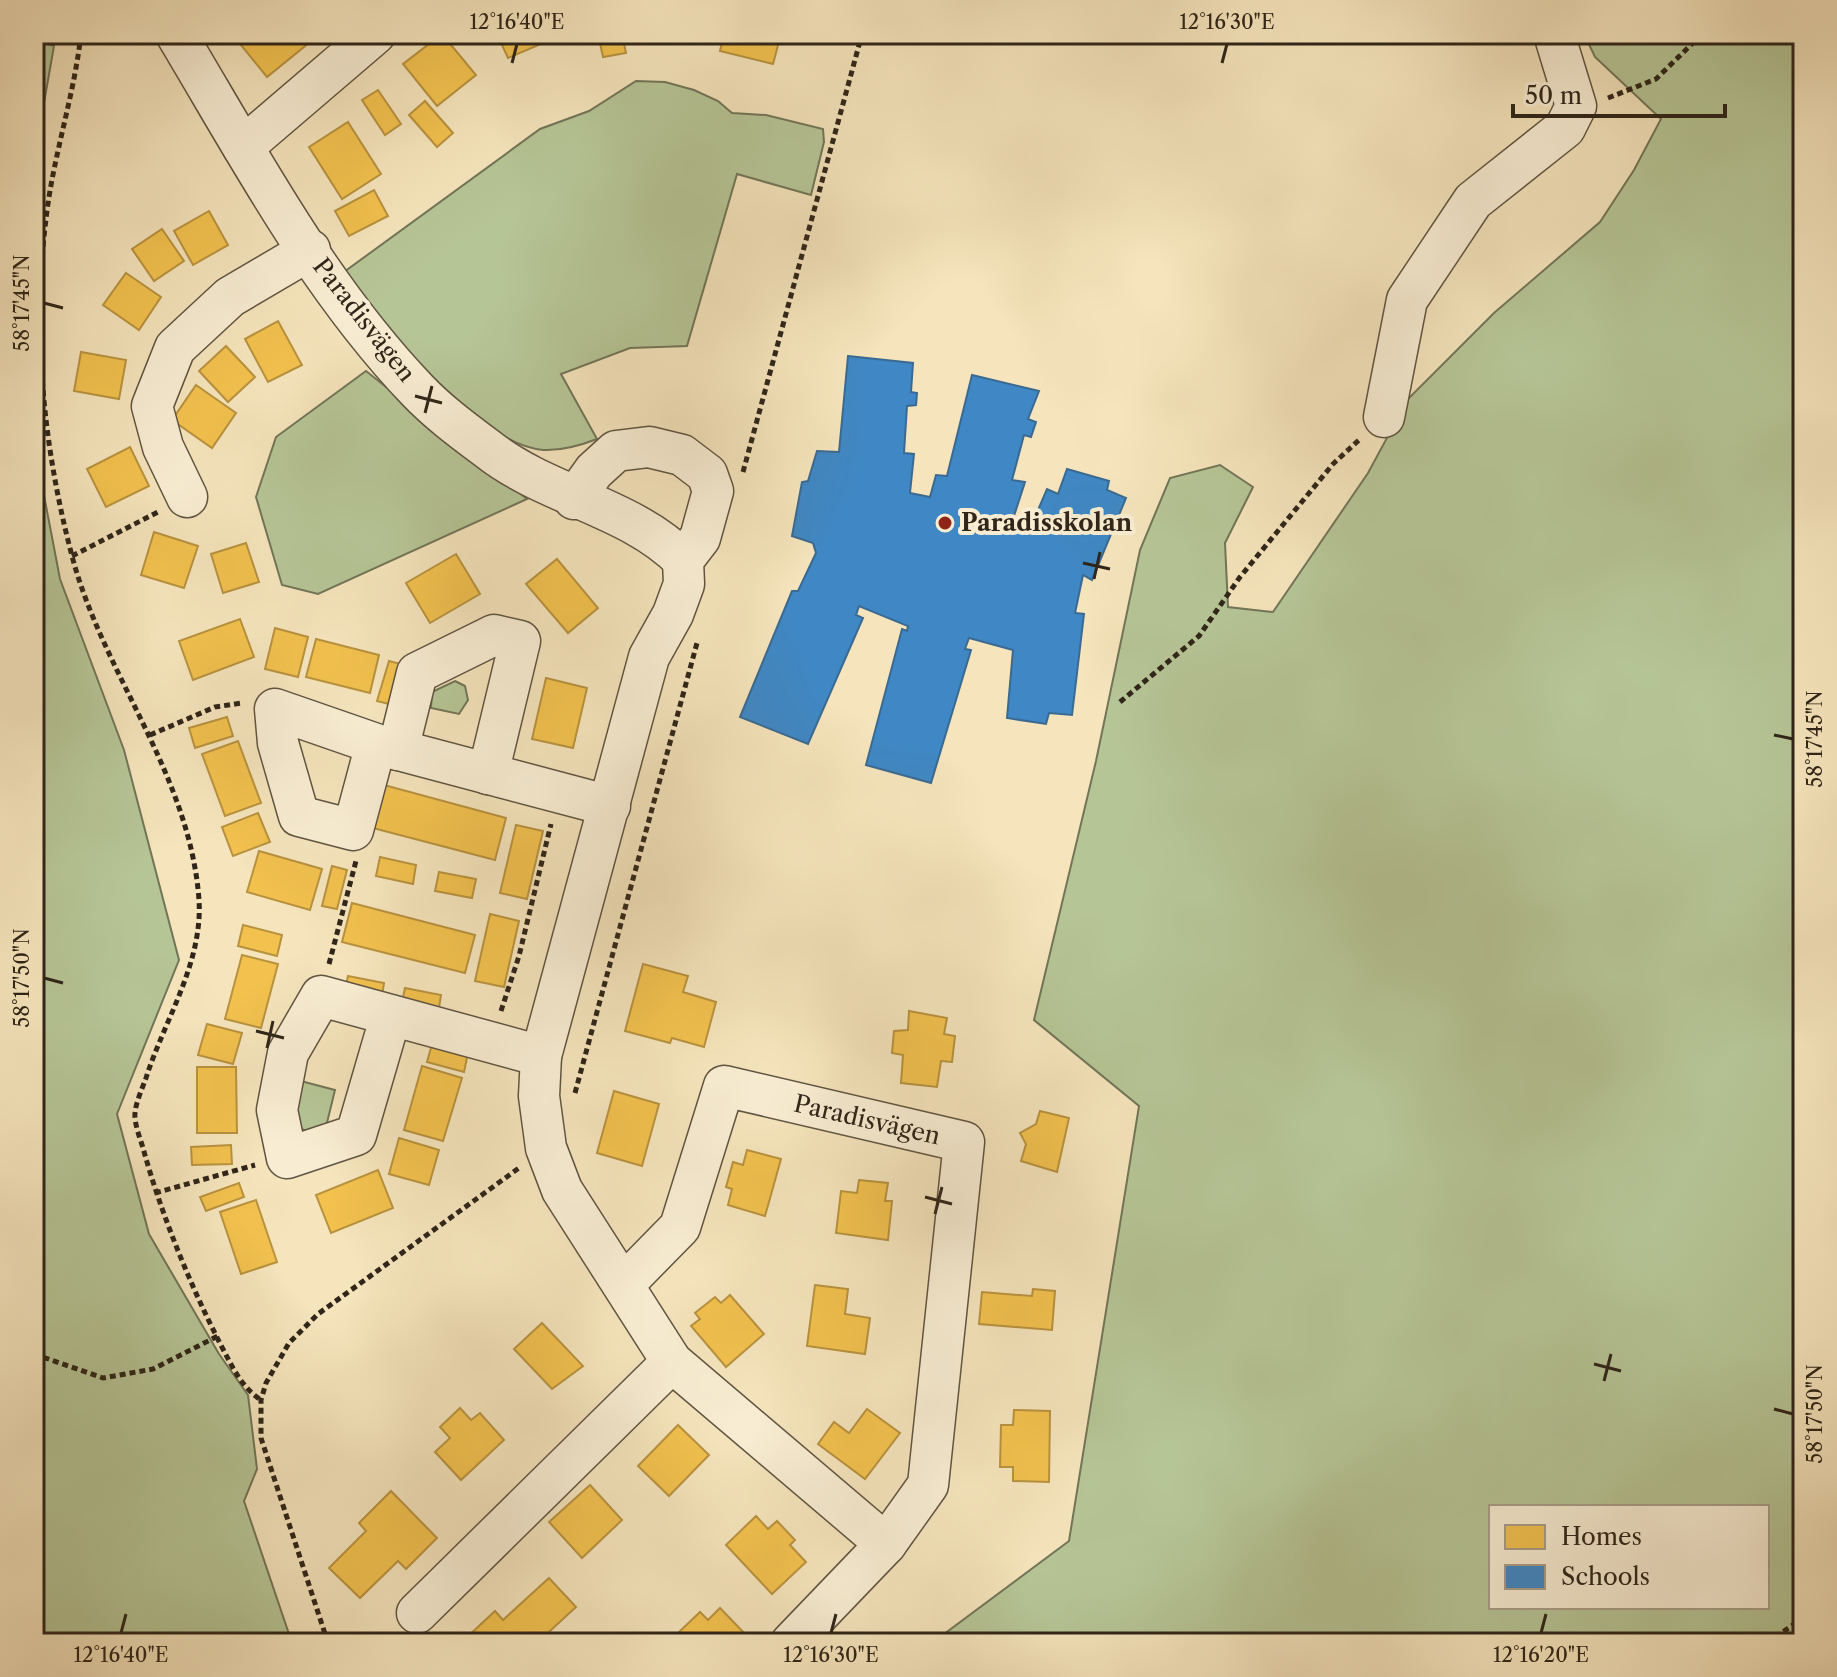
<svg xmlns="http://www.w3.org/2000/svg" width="1837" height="1677" font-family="'Libre Caslon Text',serif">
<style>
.green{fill:#b6c596;stroke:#727558;stroke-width:2;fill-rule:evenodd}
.homes{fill:#f2c14e;stroke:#b8923e;stroke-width:2}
.schools{fill:#3f88c5;stroke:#3a6a91;stroke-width:2}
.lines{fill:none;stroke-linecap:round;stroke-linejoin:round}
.minor-casing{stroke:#605542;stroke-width:43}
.path{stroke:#2f2519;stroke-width:5;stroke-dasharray:6 4;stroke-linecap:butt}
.minor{stroke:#f8edd3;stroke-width:40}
.ticks{fill:none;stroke:#2f2519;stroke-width:3}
.poi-dot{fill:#8f2418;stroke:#f8edd3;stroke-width:3}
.labels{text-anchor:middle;stroke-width:8;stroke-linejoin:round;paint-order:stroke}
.street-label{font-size:24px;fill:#2f2519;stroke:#f8edd3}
.poi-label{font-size:24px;font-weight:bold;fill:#2f2519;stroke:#f8edd3;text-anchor:start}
.neatline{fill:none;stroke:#2f2519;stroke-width:3}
.ticks-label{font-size:20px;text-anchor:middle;fill:#2f2519}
</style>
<rect width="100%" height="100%" fill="#f5e4bc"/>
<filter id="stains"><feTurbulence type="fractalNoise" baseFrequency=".0025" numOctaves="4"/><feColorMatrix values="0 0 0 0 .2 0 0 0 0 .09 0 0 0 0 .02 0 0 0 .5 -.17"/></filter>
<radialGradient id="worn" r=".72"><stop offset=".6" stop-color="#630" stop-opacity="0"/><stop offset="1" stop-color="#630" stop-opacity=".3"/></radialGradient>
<g class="green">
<path d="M1584,34H1803V1643H932L1069,1541L1139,1106L1034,1020L1096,761L1140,550L1170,478L1220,465L1253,487L1225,543L1228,607L1273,612L1368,473L1408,399L1494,313L1600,222L1634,170L1661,119L1595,57ZM1491,1507H1767V1607H1491Z"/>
<polygon points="34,40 54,46 34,160"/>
<path d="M636,81L665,82L694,90L718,101L732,113L766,115L823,129L824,142L811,195L737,174L687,346L630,348L561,374L597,439C579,446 562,451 543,450C474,444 385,323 344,272L540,129L589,111Z"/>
<polygon points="366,371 527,499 318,594 282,585 256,497 276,437"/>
<polygon points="34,443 60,579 124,750 179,960 117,1114 149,1234 219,1354 248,1395 257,1469 244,1501 292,1643 34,1643"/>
<polygon points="455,681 465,686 468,700 459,714 431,708 432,692"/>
<polygon points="297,1080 335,1090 324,1135 285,1125"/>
</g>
<g class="homes">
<polygon points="232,34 320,34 267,77"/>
<polygon points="442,34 476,75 437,106 403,64"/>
<polygon points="497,34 536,34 541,44 508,58"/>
<polygon points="598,34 622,34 626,53 603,57"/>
<polygon points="633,34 673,34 672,39"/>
<polygon points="724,34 781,34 773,64 720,51"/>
<polygon points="378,90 401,124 385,135 362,100"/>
<polygon points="425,101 453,133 437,147 409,115"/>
<polygon points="348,122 381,174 342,199 309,147"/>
<polygon points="374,190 388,216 349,236 335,211"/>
<polygon points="209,211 228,245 193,265 174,231"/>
<polygon points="162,229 184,261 154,281 132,249"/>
<polygon points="126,273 161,297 139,330 103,305"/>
<polygon points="278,321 302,365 268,382 245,339"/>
<polygon points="226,346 255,377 228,402 199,371"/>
<polygon points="81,352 126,360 119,399 74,391"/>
<polygon points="196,385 236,413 212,448 172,420"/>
<polygon points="130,447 149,486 106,507 87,469"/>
<polygon points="154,532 198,546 184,588 141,575"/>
<polygon points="246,543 259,582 223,593 211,554"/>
<polygon points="456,554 480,594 430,623 406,583"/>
<polygon points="557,559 598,608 568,633 526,584"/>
<polygon points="240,619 254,657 193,680 179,641"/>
<polygon points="275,628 308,637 298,677 265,669"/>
<polygon points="316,639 379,655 370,693 306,677"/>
<polygon points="389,661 408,666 397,706 377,701"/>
<polygon points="546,678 587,688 573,748 532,739"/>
<polygon points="227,717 233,736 195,748 189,728"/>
<polygon points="238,741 261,803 225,816 202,754"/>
<polygon points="384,785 506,818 495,860 373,828"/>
<polygon points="258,813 270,842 233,856 222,827"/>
<polygon points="516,825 543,831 527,899 500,893"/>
<polygon points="259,851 322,869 310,910 247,892"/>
<polygon points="380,857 416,865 413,884 376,876"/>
<polygon points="332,866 347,870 337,909 322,906"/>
<polygon points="439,872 476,879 472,898 435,891"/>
<polygon points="352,903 475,935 465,973 342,942"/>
<polygon points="490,914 519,921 504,987 475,981"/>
<polygon points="243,925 282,935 277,956 238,946"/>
<polygon points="242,955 278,964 261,1028 225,1019"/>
<polygon points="643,964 688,976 683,992 716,1002 704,1047 672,1038 670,1043 625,1031"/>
<polygon points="348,976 384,983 381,1002 344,995"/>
<polygon points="405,988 441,995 438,1014 401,1006"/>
<polygon points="909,1011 947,1018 944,1034 955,1036 952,1062 941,1061 937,1087 901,1083 903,1055 892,1053 894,1031 908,1030"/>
<polygon points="207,1024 242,1033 233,1064 198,1055"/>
<polygon points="432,1044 468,1053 464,1072 427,1062"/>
<polygon points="422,1066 462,1078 443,1141 404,1130"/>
<polygon points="197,1067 236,1067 237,1133 197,1133"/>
<polygon points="614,1091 659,1104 642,1166 597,1153"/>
<polygon points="1040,1111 1069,1118 1057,1172 1021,1161 1026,1144 1020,1133 1036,1124"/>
<polygon points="399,1138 439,1150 429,1185 389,1174"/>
<polygon points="231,1145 232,1164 192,1165 191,1147"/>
<polygon points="747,1150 781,1159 765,1216 728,1205 732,1189 726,1187 733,1162 743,1165"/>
<polygon points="378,1170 393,1208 331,1233 316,1195"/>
<polygon points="859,1180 888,1183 885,1201 892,1201 888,1240 836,1233 841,1191 857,1193"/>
<polygon points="239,1183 244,1197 206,1211 200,1197"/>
<polygon points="256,1200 277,1262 241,1274 220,1212"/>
<polygon points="815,1285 848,1289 845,1314 870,1318 865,1354 807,1346"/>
<polygon points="1033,1289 1055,1291 1052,1330 979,1324 982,1292 1032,1296"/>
<polygon points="730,1295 764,1334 726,1367 691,1326 700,1319 695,1313 715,1297 721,1303"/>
<polygon points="542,1323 583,1366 552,1389 514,1349"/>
<polygon points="460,1408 471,1420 480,1413 504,1440 461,1480 435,1452 450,1438 440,1427"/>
<polygon points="867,1409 900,1433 865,1479 818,1444 834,1422 849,1433"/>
<polygon points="1014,1410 1050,1411 1049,1482 1013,1481 1013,1467 1000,1467 1001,1425 1013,1425"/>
<polygon points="678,1425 709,1455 669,1496 638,1466"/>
<polygon points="590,1485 622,1520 582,1558 549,1522"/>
<polygon points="391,1491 437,1538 406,1569 398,1561 360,1598 329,1568 366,1531 359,1523"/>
<polygon points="756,1516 768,1529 777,1521 795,1540 790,1545 806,1562 772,1594 726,1545"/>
<polygon points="549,1578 576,1607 537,1643 470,1643 466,1638 495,1611 503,1620"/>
<polygon points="720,1608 749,1638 744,1643 683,1643 686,1641 678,1633 700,1612 708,1620"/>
</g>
<polygon class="schools" points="848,356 913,363 911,392 917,393 916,405 907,406 904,453 914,454 910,493 930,497 936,475 947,476 972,375 1039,391 1028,419 1036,422 1031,437 1024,435 1012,480 1025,482 1013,519 1032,524 1047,489 1058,494 1067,469 1109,481 1107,490 1126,498 1092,580 1083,575 1075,613 1084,614 1072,715 1049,713 1046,724 1007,718 1013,650 969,638 965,649 971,650 931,783 866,765 902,629 907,631 908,626 859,606 856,615 863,618 808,744 740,717 792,591 798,591 816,553 813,543 792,536 802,482 808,481 817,451 839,452"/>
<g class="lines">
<g class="minor-casing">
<g id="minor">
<path d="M176,34C249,156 319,288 418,391C439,413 465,432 489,450C548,496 631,507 683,560"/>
<polyline points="243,147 375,34"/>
<polyline points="1384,417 1407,300 1473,201 1565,128 1576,106 1554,34"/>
<polyline points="187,497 163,447 152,406 175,348 230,297 310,250"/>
<polyline points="574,499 594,471 616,451 649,447 682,455 707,474 713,491 700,538 683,560 684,584 673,614 649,657 541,1056 539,1096 546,1148 562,1190 672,1362 886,1544"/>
<polyline points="376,744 353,830 299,816 278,743 275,709 376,744 610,806"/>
<polyline points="398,750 417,673 494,635 520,641 488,774"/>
<polyline points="391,1015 356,1135 287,1158 277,1110 288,1053 321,996 541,1056"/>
<polyline points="624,1284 680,1227 724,1086 964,1142 928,1485 886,1544 791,1643"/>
<polyline points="417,1613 672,1362"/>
</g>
</g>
<g class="path">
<path d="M81,34C74,97 53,156 46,219C32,331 43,446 72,556C103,674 190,774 199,900C203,963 164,1021 146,1078C142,1089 136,1102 135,1113C134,1123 140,1138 143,1148C163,1221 197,1302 233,1368C241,1382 249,1392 261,1400"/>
<polyline points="1608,98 1656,79 1702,34"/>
<polyline points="743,472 862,34"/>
<polyline points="72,556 160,511"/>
<polyline points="1120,702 1199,636 1240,577 1333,464 1360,439"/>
<polyline points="150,735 215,707 242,703"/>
<polyline points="329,964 356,861"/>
<polyline points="501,1011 519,956 551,824"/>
<polyline points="575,1093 697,643"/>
<polyline points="155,1193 255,1165"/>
<polyline points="34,1354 103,1378 153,1369 218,1336"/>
<polyline points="328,1643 261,1438 261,1400 266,1383 289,1343 318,1314 519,1168"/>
<polyline points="375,1643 391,1632"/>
<polyline points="1767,1643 1803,1618"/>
</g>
<use href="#minor" class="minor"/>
</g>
<path class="ticks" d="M512,63L517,44M1222,63L1227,44M44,303L63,308M415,396L442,403M425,413L432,386M1083,563L1110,569M1094,579L1100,552M1774,735L1793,739M44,978L63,983M256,1031L284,1038M267,1048L273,1021M925,1197L952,1204M935,1214L942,1187M1594,1364L1621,1371M1604,1381L1611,1354M1774,1409L1793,1414M121,1633L126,1614M831,1633L836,1614M1541,1633L1546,1614"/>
<circle class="poi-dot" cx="945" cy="523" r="8"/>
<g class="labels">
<g class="street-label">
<text transform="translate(364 320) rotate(52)" y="8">Paradisvägen</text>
<text transform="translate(867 1120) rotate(13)" y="8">Paradisvägen</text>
</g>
<g class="poi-label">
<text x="961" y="531">Paradisskolan</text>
</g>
</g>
<rect width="1837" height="1677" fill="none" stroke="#f5e4bc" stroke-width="88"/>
<rect x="1489" y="1505" width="280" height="104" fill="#f8edd3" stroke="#a89d89" stroke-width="2"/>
<rect x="1505" y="1525" width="40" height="24" fill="#f2c14e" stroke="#a89d89" stroke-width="2"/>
<text x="1561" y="1545" font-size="24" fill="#2f2519">Homes</text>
<rect x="1505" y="1565" width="40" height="24" fill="#3f88c5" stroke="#a89d89" stroke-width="2"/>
<text x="1561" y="1585" font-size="24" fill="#2f2519">Schools</text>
<path d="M1513 104v12h212v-12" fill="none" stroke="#2f2519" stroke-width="4"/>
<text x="1525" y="104" font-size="24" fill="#2f2519" stroke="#f8edd3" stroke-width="6" paint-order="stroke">50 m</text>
<rect x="44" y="44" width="1749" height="1589" class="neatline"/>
<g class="ticks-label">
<text x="517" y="29">12°16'40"E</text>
<text x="1227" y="29">12°16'30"E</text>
<text transform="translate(22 303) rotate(-90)" y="7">58°17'45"N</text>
<text transform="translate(1815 739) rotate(-90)" y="7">58°17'45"N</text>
<text transform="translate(22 978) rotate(-90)" y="7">58°17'50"N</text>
<text transform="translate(1815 1414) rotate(-90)" y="7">58°17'50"N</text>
<text x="121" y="1662">12°16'40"E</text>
<text x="831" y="1662">12°16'30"E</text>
<text x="1541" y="1662">12°16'20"E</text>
</g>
<rect width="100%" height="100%" filter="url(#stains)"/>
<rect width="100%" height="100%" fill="url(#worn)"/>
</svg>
